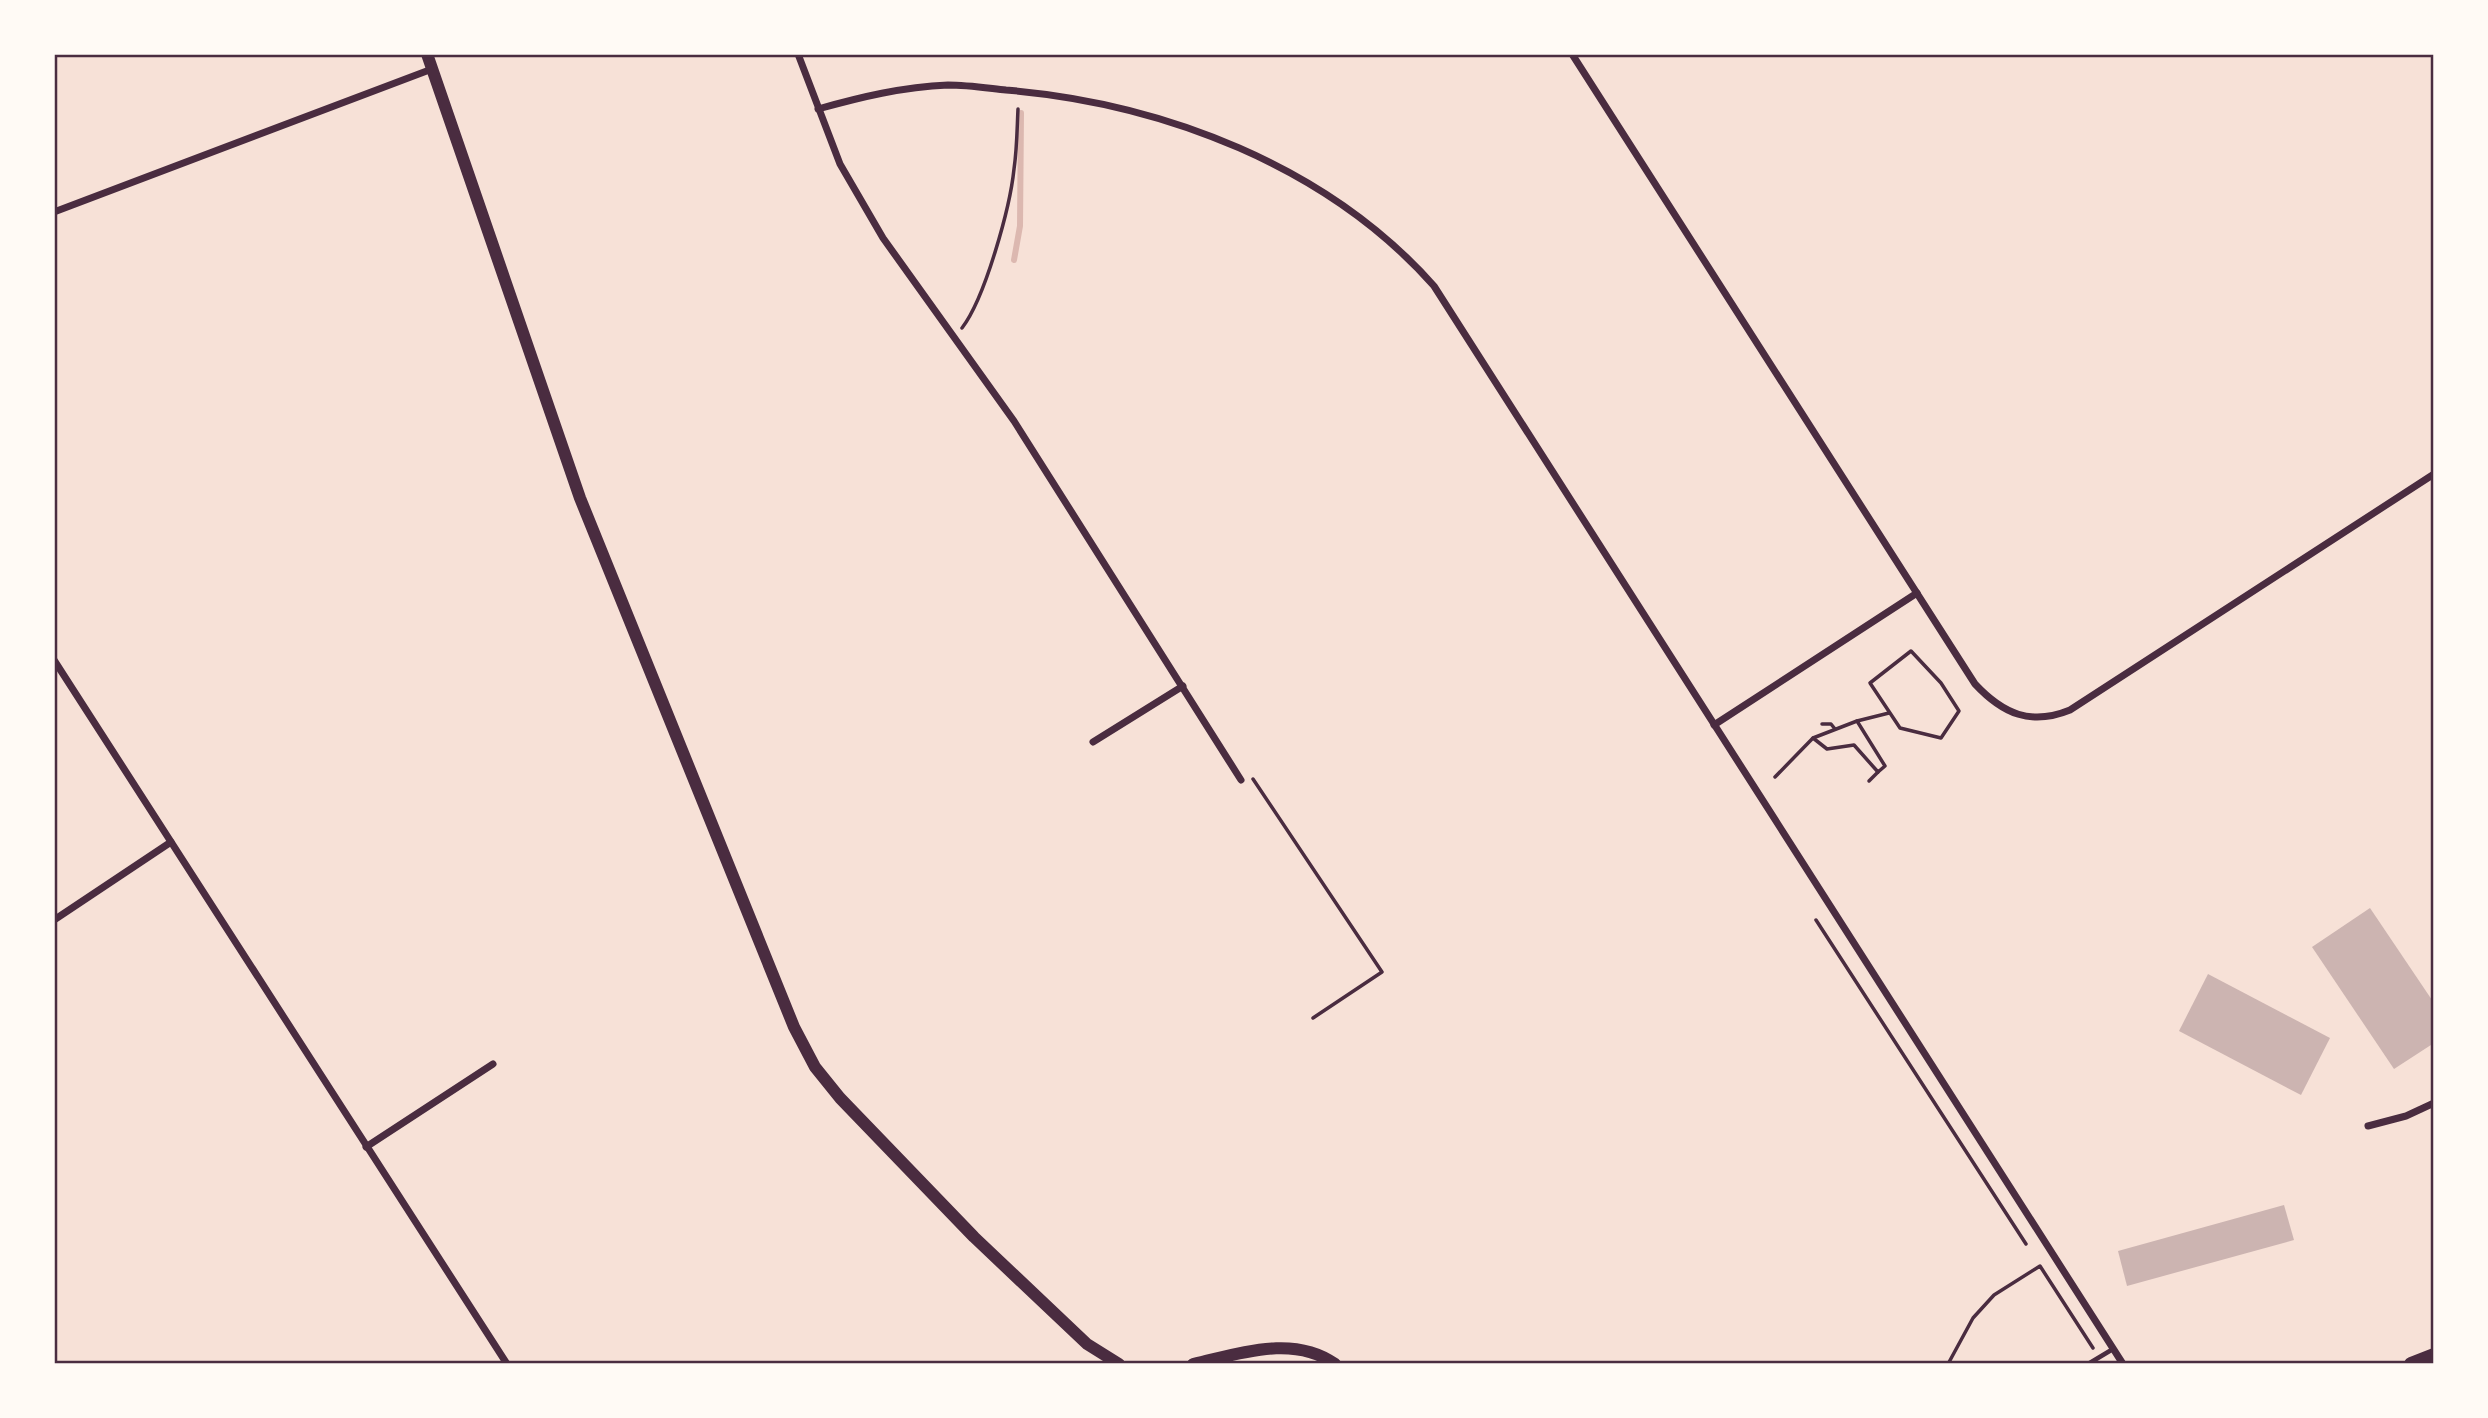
<svg xmlns="http://www.w3.org/2000/svg" width="2488" height="1418" font-family="'Space Grotesk',sans-serif">
<style>
.lines{fill:none;stroke-linecap:round;stroke-linejoin:round}
.stream{stroke:#dcb8b0;stroke-width:6}
.building{fill:#ccb4b1}
.path{stroke:#4a2c40;stroke-width:3.5}
.service{stroke:#4a2c40;stroke-width:4.5}
.minor{stroke:#4a2c40;stroke-width:7}
.secondary{stroke:#4a2c40;stroke-width:12}
.trunk{stroke:#4a2c40;stroke-width:14}
.neatline{fill:none;stroke:#4a2c40;stroke-width:2.5}
</style>
<rect width="100%" height="100%" fill="#f7e1d7"/>
<g class="lines">
<polyline class="stream" points="1014,260 1020,226 1021,113"/>
</g>
<g class="building">
<polygon points="2370,908 2434,1003 2434,1043 2394,1069 2312,947"/>
<polygon points="2208,974 2330,1038 2301,1095 2179,1031"/>
<polygon points="2284,1205 2294,1240 2127,1286 2118,1251"/>
</g>
<g class="lines">
<g class="path">
<path d="M962,328C985,298 1010,208 1014,169C1017,149 1017,129 1018,109"/>
<polygon points="1911,651 1941,683 1959,711 1941,738 1900,728 1870,683"/>
<polyline points="1822,724 1831,724 1835,729"/>
<polyline points="1813,738 1827,749 1854,745 1878,772 1885,766 1857,721"/>
<polyline points="1775,777 1813,738 1857,721 1889,713"/>
<polyline points="1253,779 1382,972 1313,1018"/>
<polyline points="1869,781 1878,772"/>
<polyline points="1816,920 2026,1244"/>
<polyline points="1948,1364 1973,1318 1994,1295 2040,1266 2093,1348"/>
</g>
<polyline class="service" points="2088,1364 2113,1349"/>
<g class="minor">
<polyline points="798,54 840,164 883,238 1014,421 1241,780"/>
<path d="M1572,54L1975,684C2003,714 2031,726 2070,710L2434,474"/>
<path d="M818,109C861,97 902,87 948,85C967,85 987,88 1006,90C1163,103 1328,166 1434,286L2123,1364"/>
<polyline points="54,212 432,69"/>
<polyline points="54,660 507,1364"/>
<polyline points="1714,725 1917,593"/>
<polyline points="1093,742 1183,686"/>
<polyline points="54,920 171,842"/>
<polyline points="2368,1126 2406,1116 2434,1103"/>
<polyline points="366,1147 493,1064"/>
</g>
<g class="secondary">
<polyline points="427,54 580,498 794,1027 815,1067 840,1098 974,1237 1087,1344 1119,1364"/>
<path d="M1193,1364C1239,1354 1293,1334 1335,1364"/>
</g>
<polyline class="trunk" points="2411,1364 2434,1355"/>
</g>
<rect width="2488" height="1418" fill="none" stroke="#fffaf5" stroke-width="112"/>
<rect x="56" y="56" width="2376" height="1306" class="neatline"/>
</svg>
